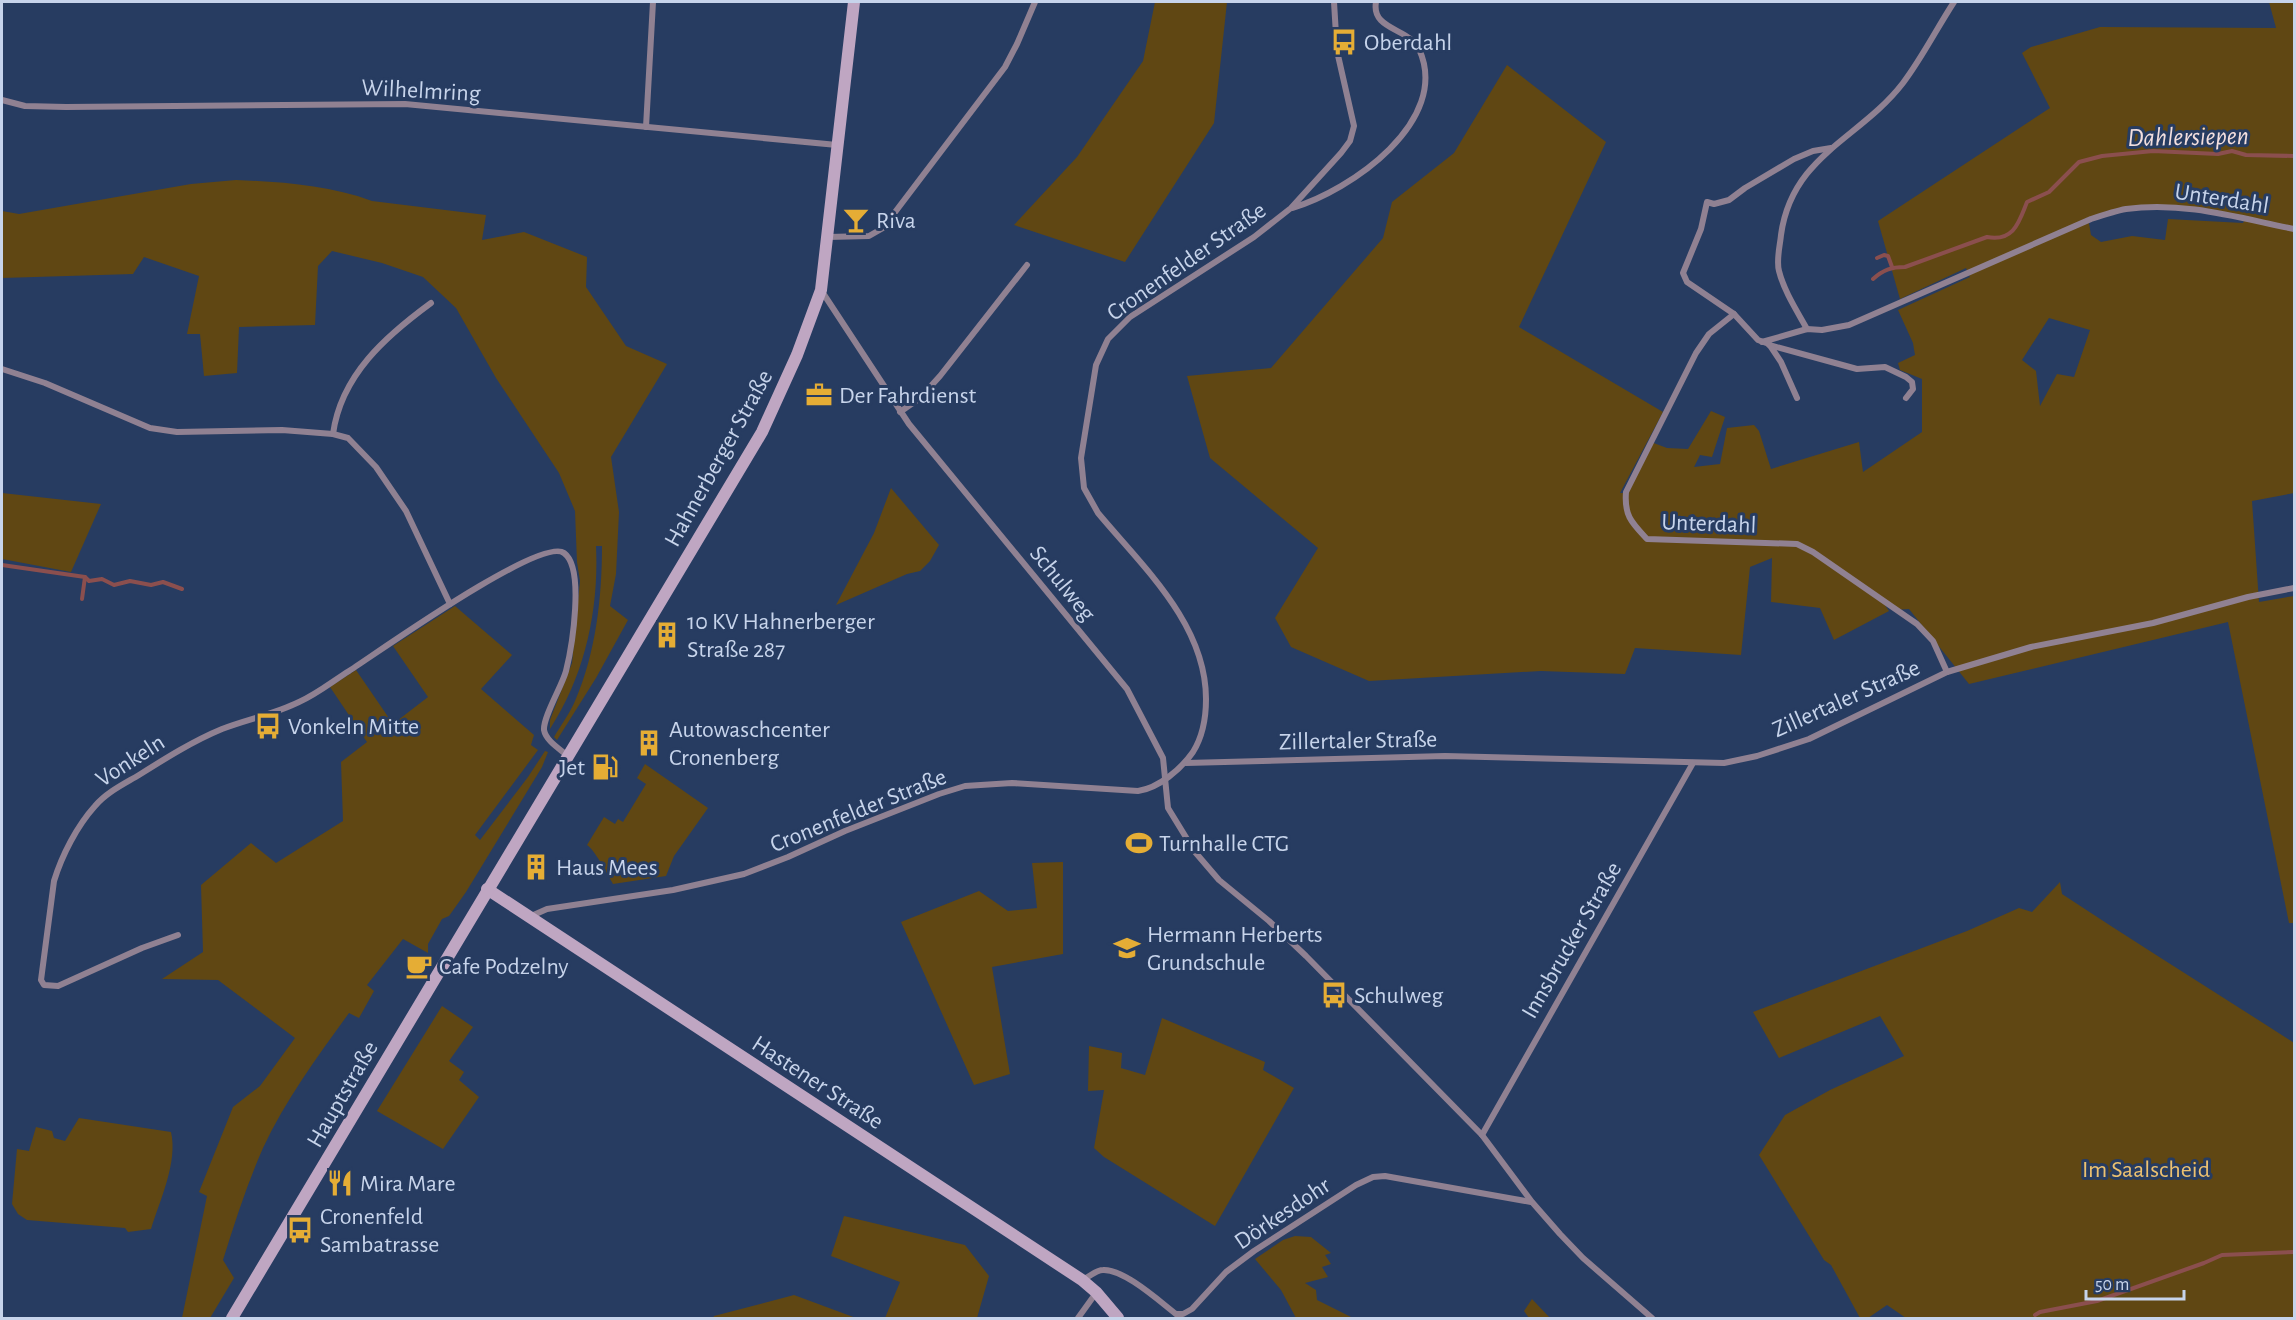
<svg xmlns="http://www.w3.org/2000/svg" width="2296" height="1320" font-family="'Alegreya Sans',sans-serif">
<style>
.green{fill:#604713;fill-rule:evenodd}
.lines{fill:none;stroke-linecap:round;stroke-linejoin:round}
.stream{stroke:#8b4f4e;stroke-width:4}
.minor{stroke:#908192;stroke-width:6}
.secondary{stroke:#bfa6c2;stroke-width:12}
.labels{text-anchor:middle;stroke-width:6;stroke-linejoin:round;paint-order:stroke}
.poi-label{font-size:24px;fill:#c7d4eb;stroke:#273c61;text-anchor:start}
.street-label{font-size:24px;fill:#c7d4eb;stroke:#273c61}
.park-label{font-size:24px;fill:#ecc170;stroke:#273c61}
.water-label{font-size:26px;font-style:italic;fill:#f3dfde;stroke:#273c61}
</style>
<rect width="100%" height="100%" fill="#273c61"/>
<g class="green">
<polygon points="1155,2 1227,2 1214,123 1125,262 1014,225 1077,157 1143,61"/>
<path d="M2269,2H2294V493L2252,501L2259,602L2294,596V923H2289L2228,622L1969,684L1909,609L1893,610L1882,601L1889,611L1834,640L1820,608L1771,602L1772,558L1750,567L1741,655L1635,648L1625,674L1541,671L1369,681L1291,647L1275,618L1318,548L1210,458L1187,376L1271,368L1383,238L1392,202L1454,153L1507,65L1606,142L1519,327L1663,412L1620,493H1626L1651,442L1667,448L1688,449L1711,411L1725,417L1712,457L1700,455L1694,467L1720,464L1727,428L1754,425L1759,431L1771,469L1859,442L1863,472L1922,432V379L1900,370L1898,363L1915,355L1913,343L1898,310L1970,277L1966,268L1900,299L1878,221L2050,108L2022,53L2031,47L2100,27L2276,28ZM2162,206L2245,219L2243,223L2168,219L2165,240L2132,236L2101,242L2091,235L2088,218L2125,209ZM2049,318L2090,330L2074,377L2057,374L2040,406L2036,371L2022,360Z"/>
<path d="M236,180C282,182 328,185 372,201L486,215L482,240L524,232L587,257L586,287L626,346L667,364L611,457L619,512L616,574L610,606L628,620L596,678L557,740L554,737C561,725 570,713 575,701C596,653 602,597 602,546H596C599,610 585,675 550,729V720L572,663L580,581L577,562L575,511L559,473L496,378L456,308L423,277L382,263L332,251L318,266L315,325L239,327L237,373L204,376L200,334H187L199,276L144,257L133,274L2,278V211L19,214L191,184Z"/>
<polygon points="891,488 939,545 930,561 920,571 907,574 836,605 874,533"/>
<polygon points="2,493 101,504 71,572 2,559"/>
<path d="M455,606L512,655L481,689L534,735L531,745L538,750L475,835L480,840L528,777L545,751L548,752L542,767L466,892L449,916L442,919L428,944V953L403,939L367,985L374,991L359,1018L349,1013C318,1056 286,1099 263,1148C247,1184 235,1222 223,1260L234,1278L210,1318H182L207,1196L199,1192L233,1107L260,1086L295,1038L218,980L162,979L203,952L201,885L251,843L276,863L343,821L341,762L367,742L330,687L356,670L393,724L428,697L393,646Z"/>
<path d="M645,764L708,808L674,856L666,876L613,884C608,875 594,849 587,845L604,817L615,824L618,819L623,822L646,784L637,778Z"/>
<polygon points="1063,862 1063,954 992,967 1010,1074 974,1085 901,922 979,891 1008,911 1037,908 1032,863"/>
<path d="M2060,882L2062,894C2139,945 2217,993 2294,1043V1318H1906L1887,1305L1868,1318H1860L1831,1265L1824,1260L1759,1155L1785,1115L1830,1090L1904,1056L1880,1016L1779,1058L1753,1012L1967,931L2019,908L2032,912Z"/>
<polygon points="442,1006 473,1027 449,1061 464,1072 459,1080 479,1097 443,1149 377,1111"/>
<polygon points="1162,1018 1265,1062 1263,1070 1294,1088 1215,1226 1104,1157 1094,1148 1104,1090 1088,1091 1089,1046 1122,1053 1121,1068 1145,1075"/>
<path d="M79,1118L171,1132C178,1162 160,1200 151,1229L128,1232L125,1228L27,1220L18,1214L12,1204L17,1149L29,1151L36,1127L52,1131L54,1138L65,1141Z"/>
<polygon points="844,1216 965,1245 989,1276 977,1318 885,1318 900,1282 831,1256"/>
<polygon points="1295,1236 1311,1237 1331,1253 1325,1255 1331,1264 1322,1267 1328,1277 1305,1283 1316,1290 1317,1300 1353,1318 1296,1318 1281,1290 1255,1259 1283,1240"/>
<polygon points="794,1295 856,1318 713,1318 714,1316"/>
<polygon points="1532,1299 1550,1318 1529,1318 1524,1311"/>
</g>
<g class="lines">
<g class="stream">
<polyline points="1877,258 1884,255 1888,256 1892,267"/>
<path d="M1873,279C1883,270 1891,267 1905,267L1987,237C2014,242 2019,222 2027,202L2049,192L2079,162L2102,156L2153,151L2218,154L2232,151L2246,155L2294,156"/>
<polyline points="2,565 85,577 89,581 102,579 114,585 130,581 151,585 163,582 182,589"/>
<polyline points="82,599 85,577"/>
<polyline points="2035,1315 2040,1312 2097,1301 2204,1263 2222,1255 2294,1252"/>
</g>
<g class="minor">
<polyline points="2,100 25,106 66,107 405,104 837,145"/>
<polyline points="646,127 653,2"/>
<path d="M1292,208C1350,191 1452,121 1419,49C1409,28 1371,30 1376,2"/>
<polyline points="828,237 869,236 883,228 1005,67 1017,44 1035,2"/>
<polyline points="821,290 909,424 1127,689 1163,758 1168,808 1195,852 1219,880 1269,921 1306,956 1482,1135 1532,1202 1560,1234 1583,1258 1652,1318"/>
<path d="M1734,314L1709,334L1696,353L1626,492C1624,516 1632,523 1647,539L1797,544L1813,552L1917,624L1933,641L1947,672"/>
<path d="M1807,329C1797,311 1784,291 1779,271C1776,260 1780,246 1781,235C1792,155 1860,139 1903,83C1922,58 1937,28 1954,2"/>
<path d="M1762,342L1807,329L1822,330L1849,325L2091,219C2103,215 2115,211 2126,209C2184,201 2239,218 2294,229"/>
<polyline points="1769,345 1857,369 1885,367 1906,377 1912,382 1913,389 1906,398"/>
<polyline points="2,369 45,383 150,428 177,432 282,430 333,434 348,438 376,467 406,511 450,604"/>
<polyline points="1797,398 1781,362 1769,344 1758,340 1734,314 1687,282 1683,273 1701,229 1707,202 1714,204 1729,200 1745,188 1794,159 1813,151 1831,148"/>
<polyline points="900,412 920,398 940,376 1027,265"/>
<path d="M333,434C341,375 386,336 431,303"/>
<polyline points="1186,763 1445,756 1724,763 1757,756 1809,739 1947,672 2031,647 2153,623 2248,597 2294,588"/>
<path d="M529,917L547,909L673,890L744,874L788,857L845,831L939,794L965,786L1012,783L1138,791C1159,788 1181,769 1193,752C1203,736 1206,718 1206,699C1206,624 1143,567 1098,513L1084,488L1081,458L1096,365L1108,339L1130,317L1254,237L1291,208L1341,153L1350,141L1354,126L1337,51L1334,2"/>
<path d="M178,935L142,948L58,986L44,985L41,980L54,881C62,855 77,826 95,806C107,792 124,784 139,775C166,758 193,741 222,729C248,719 275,714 299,702C317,694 333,681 349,671C377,653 541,536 564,553C585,568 572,647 566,671C562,686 543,717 544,730C546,741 560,749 568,756"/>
<polyline points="1482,1135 1693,763"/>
<path d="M1082,1280C1089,1277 1096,1270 1103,1270C1124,1269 1159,1301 1176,1314H1183L1192,1309L1226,1272L1254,1251L1356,1185L1373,1177L1385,1176L1531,1202"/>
<polyline points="1078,1318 1096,1293"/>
</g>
<g class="secondary">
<polyline points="487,889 1082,1280 1096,1292 1118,1318"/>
<polyline points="232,1318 762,432 797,355 821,290 854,2"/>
</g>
</g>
<defs>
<g id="bus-bare" transform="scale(2.07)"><path d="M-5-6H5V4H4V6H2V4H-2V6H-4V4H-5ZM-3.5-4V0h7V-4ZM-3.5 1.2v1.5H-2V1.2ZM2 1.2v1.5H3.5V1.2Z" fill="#e5ad35" stroke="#273c61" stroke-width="2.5" paint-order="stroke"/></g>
<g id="bar-bare" transform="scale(2.07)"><path d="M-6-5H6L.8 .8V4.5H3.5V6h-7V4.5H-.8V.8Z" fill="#e5ad35" stroke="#273c61" stroke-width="2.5" paint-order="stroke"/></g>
<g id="office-bare" transform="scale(2.07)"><path d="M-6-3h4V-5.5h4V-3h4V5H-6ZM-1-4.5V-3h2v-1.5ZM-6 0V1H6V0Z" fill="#e5ad35" stroke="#273c61" stroke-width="2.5" paint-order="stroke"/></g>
<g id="building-bare" transform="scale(2.07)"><path d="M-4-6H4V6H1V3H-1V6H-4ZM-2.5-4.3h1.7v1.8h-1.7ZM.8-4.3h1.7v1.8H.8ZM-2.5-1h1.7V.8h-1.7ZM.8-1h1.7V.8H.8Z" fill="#e5ad35" stroke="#273c61" stroke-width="2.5" paint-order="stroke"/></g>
<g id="fuel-bare" transform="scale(2.07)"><path d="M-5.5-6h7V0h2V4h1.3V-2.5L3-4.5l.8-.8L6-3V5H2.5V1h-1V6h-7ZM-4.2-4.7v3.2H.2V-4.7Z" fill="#e5ad35" stroke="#273c61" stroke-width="2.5" paint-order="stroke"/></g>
<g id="stadium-bare" transform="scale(2.07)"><path d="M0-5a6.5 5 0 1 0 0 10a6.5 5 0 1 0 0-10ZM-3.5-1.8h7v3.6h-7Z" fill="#e5ad35" stroke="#273c61" stroke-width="2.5" paint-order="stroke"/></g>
<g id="school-bare" transform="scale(2.07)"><path d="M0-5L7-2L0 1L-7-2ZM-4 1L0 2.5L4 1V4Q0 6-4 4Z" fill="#e5ad35" stroke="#273c61" stroke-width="2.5" paint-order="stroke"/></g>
<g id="cafe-bare" transform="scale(2.07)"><path d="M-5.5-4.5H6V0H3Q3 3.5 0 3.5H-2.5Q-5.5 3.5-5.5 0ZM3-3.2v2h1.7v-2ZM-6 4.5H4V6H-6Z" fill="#e5ad35" stroke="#273c61" stroke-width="2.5" paint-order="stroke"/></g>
<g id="restaurant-bare" transform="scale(2.07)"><path d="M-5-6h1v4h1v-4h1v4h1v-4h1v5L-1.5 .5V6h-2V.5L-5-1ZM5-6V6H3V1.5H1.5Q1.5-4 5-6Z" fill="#e5ad35" stroke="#273c61" stroke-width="2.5" paint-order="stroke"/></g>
</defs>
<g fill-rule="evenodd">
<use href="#bus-bare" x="1344" y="42"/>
<use href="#bar-bare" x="856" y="220"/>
<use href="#office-bare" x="819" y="395"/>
<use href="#building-bare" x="667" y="635"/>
<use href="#bus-bare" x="268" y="726"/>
<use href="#building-bare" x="649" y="743"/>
<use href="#fuel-bare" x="605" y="767"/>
<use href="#stadium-bare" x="1139" y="843"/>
<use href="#building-bare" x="536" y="867"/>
<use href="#school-bare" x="1127" y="948"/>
<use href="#cafe-bare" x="419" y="966"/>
<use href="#bus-bare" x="1334" y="995"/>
<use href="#restaurant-bare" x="340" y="1183"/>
<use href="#bus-bare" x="300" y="1230"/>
</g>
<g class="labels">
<g class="poi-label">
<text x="1364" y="50">Oberdahl</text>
<text x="876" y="228">Riva</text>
<text x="839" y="403">Der Fahrdienst</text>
<text x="687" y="629">10 KV Hahnerberger<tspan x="687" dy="28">Straße 287</tspan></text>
<text x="288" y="734">Vonkeln Mitte</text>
<text x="669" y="737">Autowaschcenter<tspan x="669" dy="28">Cronenberg</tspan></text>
<text x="585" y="775" text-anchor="end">Jet</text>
<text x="1159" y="851">Turnhalle CTG</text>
<text x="556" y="875">Haus Mees</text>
<text x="1147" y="942">Hermann Herberts<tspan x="1147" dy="28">Grundschule</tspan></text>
<text x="439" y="974">Cafe Podzelny</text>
<text x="1354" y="1003">Schulweg</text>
<text x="360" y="1191">Mira Mare</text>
<text x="320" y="1224">Cronenfeld<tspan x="320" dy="28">Sambatrasse</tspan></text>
</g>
<g class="street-label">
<text transform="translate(421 90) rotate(3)" y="8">Wilhelmring</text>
<text transform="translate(2222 198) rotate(9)" y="8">Unterdahl</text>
<text transform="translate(1186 261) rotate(-35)" y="8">Cronenfelder Straße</text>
<text transform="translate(718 458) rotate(-61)" y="8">Hahnerberger Straße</text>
<text transform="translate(1709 523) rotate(2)" y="8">Unterdahl</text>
<text transform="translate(1063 583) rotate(51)" y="8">Schulweg</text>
<text transform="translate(1846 698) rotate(-24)" y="8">Zillertaler Straße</text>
<text transform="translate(1358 740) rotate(-1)" y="8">Zillertaler Straße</text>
<text transform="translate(130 760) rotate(-33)" y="8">Vonkeln</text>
<text transform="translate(858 810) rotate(-22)" y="8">Cronenfelder Straße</text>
<text transform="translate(1571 940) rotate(-60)" y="8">Innsbrucker Straße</text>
<text transform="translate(818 1082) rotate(33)" y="8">Hastener Straße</text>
<text transform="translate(342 1094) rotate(-60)" y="8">Hauptstraße</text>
<text transform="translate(1282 1213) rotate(-34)" y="8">Dörkesdohr</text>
</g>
<g class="park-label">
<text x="2146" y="1177">Im Saalscheid</text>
</g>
<g class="water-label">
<text transform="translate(2188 136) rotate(-1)" y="9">Dahlersiepen</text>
</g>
</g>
<rect width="2296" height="1320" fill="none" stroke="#c7d4eb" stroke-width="6"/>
<path d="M2086 1290v9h98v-9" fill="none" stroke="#c7d4eb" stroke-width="3"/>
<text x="2095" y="1290" font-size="18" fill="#c7d4eb" stroke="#273c61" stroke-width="4.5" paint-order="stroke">50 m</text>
</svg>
